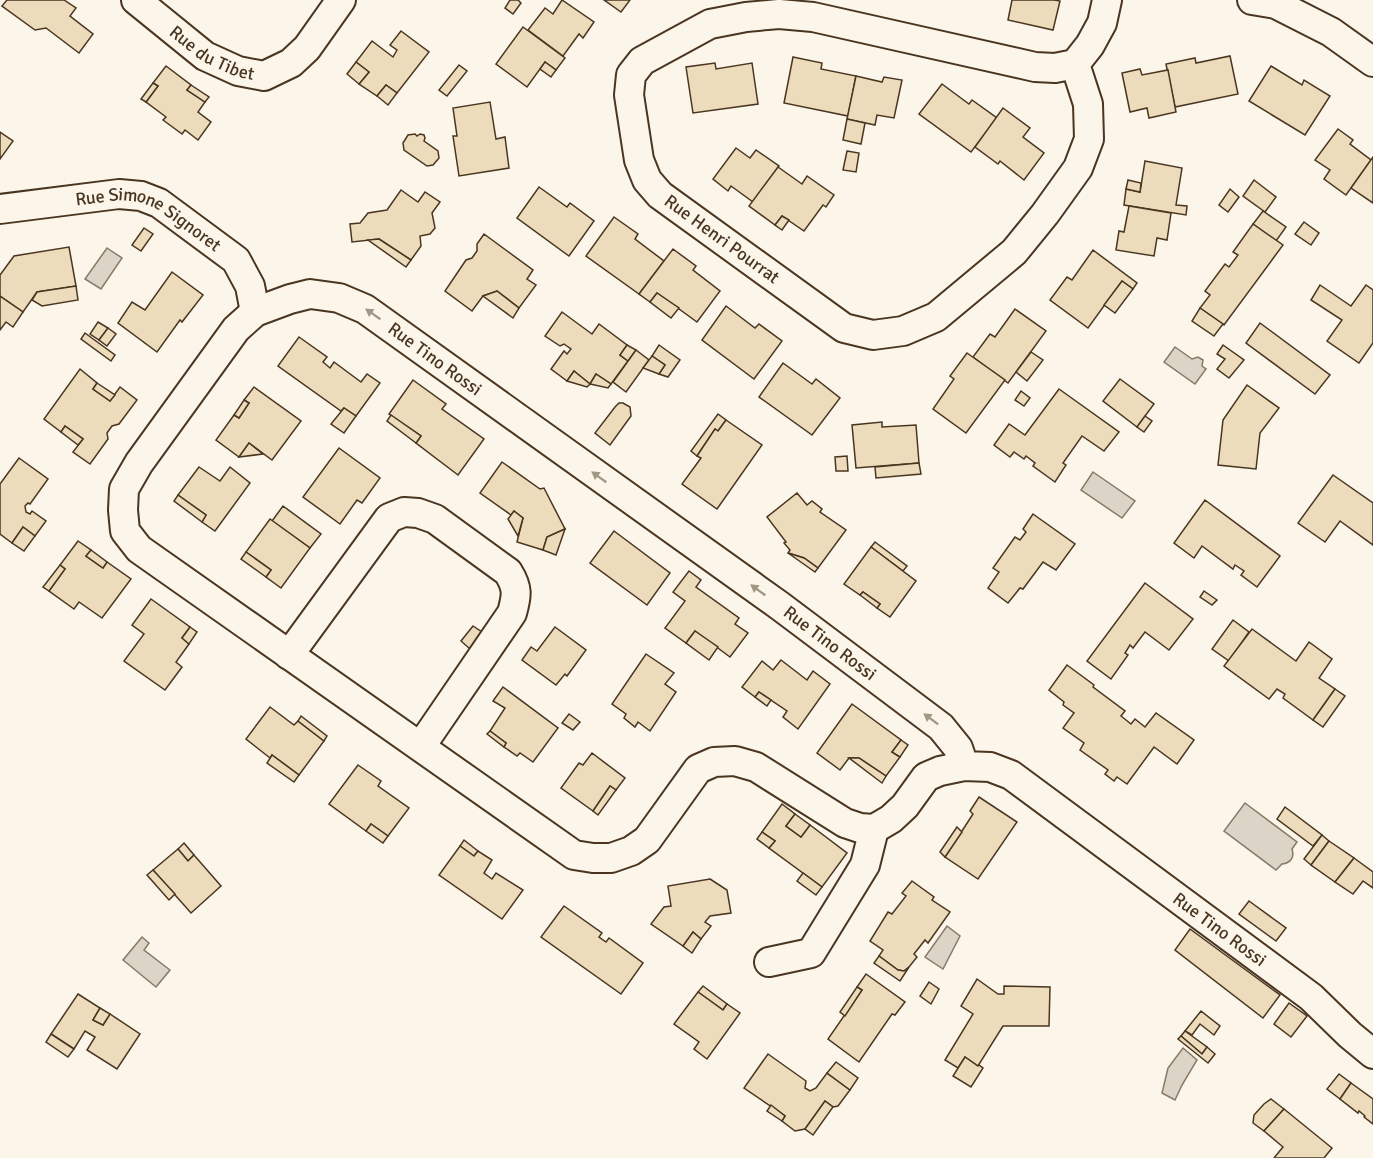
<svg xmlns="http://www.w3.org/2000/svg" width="1373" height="1158" font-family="Signika,sans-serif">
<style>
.water{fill:#dcd4c6;stroke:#887966;stroke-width:1.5}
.building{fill:#ecdcbc;stroke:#4a3520;stroke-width:1.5}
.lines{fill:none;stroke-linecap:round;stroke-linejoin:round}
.minor-casing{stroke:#4a3520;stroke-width:32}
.minor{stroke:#fbf6e9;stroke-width:28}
.oneway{fill:#a29684}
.labels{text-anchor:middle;stroke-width:4.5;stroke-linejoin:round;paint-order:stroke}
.street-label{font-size:18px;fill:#4a3520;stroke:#fbf6e9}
</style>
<rect width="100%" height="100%" fill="#fbf6e9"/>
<g class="water">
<polygon points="107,248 122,258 101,289 85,279"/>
<polygon points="1175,347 1192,359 1198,357 1203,360 1202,366 1206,369 1195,384 1164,362"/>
<polygon points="1093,472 1135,501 1122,518 1081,490"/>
<path d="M1245,803L1297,842L1292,849C1295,858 1290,863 1282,864L1276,870L1224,831Z"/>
<polygon points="947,926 960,936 943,969 925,957"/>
<polygon points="142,937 149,943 144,950 170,970 156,987 123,960"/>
<polygon points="1183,1048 1197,1060 1182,1085 1175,1100 1162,1093 1168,1068"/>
</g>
<g class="building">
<polygon points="7,0 64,0 76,8 70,16 93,34 79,53 46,28 35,30 2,6"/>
<polygon points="510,0 518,0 521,3 513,14 505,8"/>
<polygon points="562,0 594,22 583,38 579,34 563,56 528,30 545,8 553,14"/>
<polygon points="604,0 630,0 621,12"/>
<polygon points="1012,0 1054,0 1060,1 1053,30 1008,20"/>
<polygon points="523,27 565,58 556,70 545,62 527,87 496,64"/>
<polygon points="401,31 429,52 397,93 386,85 377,96 359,84 369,72 356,62 372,41 393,57 397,50 390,45"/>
<polygon points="1230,56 1238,94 1175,107 1166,64 1195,58 1196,63"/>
<polygon points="793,57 822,63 821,69 856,76 848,116 784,103"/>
<polygon points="356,62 369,72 359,84 347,74"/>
<polygon points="545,62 556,70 551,77 540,69"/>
<polygon points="715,63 716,69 752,63 758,104 693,113 686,67"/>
<polygon points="459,65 467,71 447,96 439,90"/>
<polygon points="166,66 191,85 187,90 205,102 198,112 211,122 198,140 185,130 182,134 163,120 166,117 146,102 158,86 153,83"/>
<polygon points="1271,66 1302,85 1304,80 1330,96 1305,135 1249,101"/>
<polygon points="1140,69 1142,75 1168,70 1176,112 1149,118 1147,108 1130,112 1122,73"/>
<polygon points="856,76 882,82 884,77 902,80 894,118 877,115 875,125 847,119"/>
<polygon points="153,83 158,86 146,102 141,99"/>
<polygon points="942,84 969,104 972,100 997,118 971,152 919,114"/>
<polygon points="191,85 209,97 205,102 187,90"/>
<polygon points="386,85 397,93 388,105 377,96"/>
<polygon points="490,102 496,139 505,137 509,168 459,176 453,136 457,136 453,108"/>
<polygon points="1003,108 1030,128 1023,137 1044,153 1024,180 1000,161 998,164 975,147"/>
<polygon points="847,119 865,123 861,144 843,140"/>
<polygon points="1338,129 1353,140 1350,144 1371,160 1346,195 1324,179 1330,170 1315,160"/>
<polygon points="0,132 13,141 0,159"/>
<polygon points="415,134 417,136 420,134 424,135 425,138 424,141 438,151 439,158 433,165 427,166 404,150 403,143 408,135"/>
<polygon points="736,148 750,158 756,150 779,166 753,202 731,186 728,191 713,179"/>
<polygon points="847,151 859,153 856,172 843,170"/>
<polygon points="1373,157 1373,203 1351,188"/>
<polygon points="1145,161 1182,168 1176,205 1187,206 1186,215 1124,205 1126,189 1140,192"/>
<polygon points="778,167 802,184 807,176 834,195 826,207 823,205 804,231 782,216 775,225 749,206"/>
<polygon points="1128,180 1141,183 1140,192 1126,189"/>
<polygon points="1254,180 1276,197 1265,212 1243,196"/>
<polygon points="539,187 567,207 570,203 594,221 569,256 517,218"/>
<polygon points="1230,189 1239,197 1228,212 1219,205"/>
<polygon points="401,190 418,202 425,192 440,202 432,213 435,228 430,234 420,236 421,246 411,260 379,239 352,242 350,224 360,223 368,213 387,210"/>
<polygon points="1129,206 1171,213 1167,240 1157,238 1154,256 1116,250 1119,231 1124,232"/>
<polygon points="1263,211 1286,227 1276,241 1253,224"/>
<polygon points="782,216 789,220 782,230 775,225"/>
<polygon points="614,217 638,234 635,239 664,261 639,294 586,256"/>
<polygon points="1304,222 1319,233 1311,245 1295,234"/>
<polygon points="1253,224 1283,245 1224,325 1200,308 1210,295 1205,291 1225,264 1229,267 1238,255 1233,252"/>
<polygon points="144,228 153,234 141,251 132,245"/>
<polygon points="484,234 533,270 527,279 536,285 519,308 497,291 483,296 472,311 445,291 466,260 472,258 477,251 477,244"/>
<polygon points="379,239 411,260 406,267 368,240"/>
<polygon points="69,247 76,286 37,292 23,312 0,296 0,275 14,256"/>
<polygon points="673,249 696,266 693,270 720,291 697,322 657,293 650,302 639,294"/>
<polygon points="1093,250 1137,283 1133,289 1122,281 1088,328 1050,300 1067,277 1072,280"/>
<polygon points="172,272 203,295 182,322 180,320 157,352 118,323 132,302 145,310"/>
<polygon points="1122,281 1133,289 1115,313 1104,305"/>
<polygon points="1320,285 1351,306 1366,285 1373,290 1373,343 1359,363 1327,341 1342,320 1311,300"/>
<polygon points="76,286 78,300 42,306 32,300 37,292"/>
<polygon points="497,291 519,308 513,318 483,296"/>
<polygon points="657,293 679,308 671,318 650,302"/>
<polygon points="0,296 23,312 13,327 6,322 0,330"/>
<polygon points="726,306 755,328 759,324 782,341 754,379 702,340"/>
<polygon points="1200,308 1223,324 1214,336 1192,321"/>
<polygon points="1015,309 1046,331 1008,383 973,357 990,334 995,337"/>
<polygon points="562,312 592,334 599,324 627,345 620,355 628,361 611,384 596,374 590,384 574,371 567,381 551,369 564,351 567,354 571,349 564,344 560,346 545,336"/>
<polygon points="98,322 108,328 99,340 90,334"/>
<polygon points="1260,323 1330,375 1315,394 1246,343"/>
<polygon points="108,328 116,334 107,346 99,340"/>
<polygon points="85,333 115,355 111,361 81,339"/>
<polygon points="299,337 327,357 323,362 330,368 334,362 361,382 367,374 380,383 356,416 344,408 341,411 278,366"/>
<polygon points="627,345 636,350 628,361 620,355"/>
<polygon points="659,345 680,360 668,377 659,374 665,365 652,356"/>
<polygon points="1223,345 1244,360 1229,378 1217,369 1225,359 1217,354"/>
<polygon points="636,350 649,360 626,392 613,382"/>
<polygon points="1031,352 1043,360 1027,381 1016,372"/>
<polygon points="967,353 1005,380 966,433 933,409 954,379 950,376"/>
<polygon points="652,356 665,365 659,374 643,368"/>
<polygon points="783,363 812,384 816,379 840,398 812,435 759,397"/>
<polygon points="80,369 97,383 93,389 110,401 120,387 137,400 119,424 112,426 107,433 108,439 90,464 73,452 83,439 65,426 61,432 44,419"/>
<polygon points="574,371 590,384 587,387 567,381"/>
<polygon points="596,374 611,384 608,388 590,384"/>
<polygon points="1120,379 1154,404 1137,427 1103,401"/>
<polygon points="413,380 446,404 442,409 484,439 458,475 416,443 421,436 389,414"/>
<polygon points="97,383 115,395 110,401 93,389"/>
<polygon points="1247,385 1279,408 1260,433 1256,469 1218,465 1223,420"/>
<polygon points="254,387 301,421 272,460 249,443 239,457 216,440 234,415 239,418 249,403 244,400"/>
<polygon points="1059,389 1119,432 1104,451 1082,436 1063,463 1066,465 1055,482 1033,466 1035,463 1026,456 1024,459 1014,452 1010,457 994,445 1009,424 1025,435"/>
<polygon points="1021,391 1030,398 1024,406 1015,400"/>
<polygon points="244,400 249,403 239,418 234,415"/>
<polygon points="619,403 623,403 630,407 631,416 610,445 595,433 615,407"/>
<polygon points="344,408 356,416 344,433 331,424"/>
<polygon points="718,414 726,420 718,431 715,429 697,456 691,451"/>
<polygon points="391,415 421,436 416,443 387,421"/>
<polygon points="1145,416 1152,421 1144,432 1137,427"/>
<polygon points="726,420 762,445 717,509 682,484 701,458 697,456 715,429 718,431"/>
<polygon points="882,422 882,427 916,425 919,463 856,468 852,425"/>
<polygon points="65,426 83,439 78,445 61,432"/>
<polygon points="249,443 263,454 239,457"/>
<polygon points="339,448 380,478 362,503 357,500 340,524 303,497"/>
<polygon points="847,456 848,471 836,471 835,457"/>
<polygon points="19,458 48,479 30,504 28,503 25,506 26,512 30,514 32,511 46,521 35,536 23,527 12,543 0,534 0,484"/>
<polygon points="502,462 540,489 544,488 565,529 547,537 543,550 517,542 523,518 514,511 511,515 480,493"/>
<polygon points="919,463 921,474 876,478 875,467"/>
<polygon points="199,467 220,481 230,467 250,483 215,531 202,522 206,515 178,495"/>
<polygon points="1333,475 1373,503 1373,545 1340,521 1325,542 1298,523"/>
<polygon points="797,493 807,505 812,501 822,509 820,512 846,530 818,568 804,558 788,553 790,550 784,543 786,542 767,517"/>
<polygon points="178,495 206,515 202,522 174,501"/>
<polygon points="1205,500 1280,556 1257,587 1241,575 1244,571 1235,565 1233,569 1202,546 1194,558 1174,543"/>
<polygon points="283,506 321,534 310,548 272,521"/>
<polygon points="514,511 523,518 518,536 508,519"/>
<polygon points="1033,514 1075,544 1056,570 1043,562 1023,589 1020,588 1008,603 988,588 999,572 993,568 1015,537 1020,540 1026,532 1023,529"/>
<polygon points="270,519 310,548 281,588 266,577 271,570 246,552"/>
<polygon points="23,527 35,536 24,551 12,543"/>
<polygon points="565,529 556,555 543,550 547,537"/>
<polygon points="614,531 670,573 647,605 590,563"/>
<polygon points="78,541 91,550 86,556 103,568 107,562 131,579 102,618 79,602 74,609 49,591 65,569 60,565"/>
<polygon points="875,542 907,566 903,571 871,547"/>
<polygon points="871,547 916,581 890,617 877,608 880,604 863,592 860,595 844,584"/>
<polygon points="91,550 107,562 103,568 86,556"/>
<polygon points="246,552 271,570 266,577 241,559"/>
<polygon points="788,553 804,558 818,568 815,572"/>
<polygon points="60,565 65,569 49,591 43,587"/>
<polygon points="689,571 701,580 696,587 739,618 735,624 748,633 730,657 695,631 686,643 665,628 685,601 673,592"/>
<polygon points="1145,583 1193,619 1169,650 1145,632 1133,648 1130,645 1125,653 1128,655 1111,679 1087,661"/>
<polygon points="1204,591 1217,600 1212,605 1200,597"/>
<polygon points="863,592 880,604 877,608 860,595"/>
<polygon points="151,599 190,627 182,638 189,644 176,662 182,667 165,690 124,661 144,634 132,625"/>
<polygon points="1233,620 1249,632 1229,661 1212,649"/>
<polygon points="473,626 482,632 470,649 461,641"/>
<polygon points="190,627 197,632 189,644 182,638"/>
<polygon points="555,627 586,650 567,676 565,674 556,685 522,660 531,647 537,651"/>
<polygon points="1252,629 1296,661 1309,642 1332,659 1319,678 1335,689 1313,720 1283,698 1285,694 1277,689 1269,699 1224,666"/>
<polygon points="695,631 718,647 709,660 686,643"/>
<polygon points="646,654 674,673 665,684 676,692 650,731 638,722 635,727 624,718 626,714 612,704"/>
<polygon points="781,660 807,680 813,671 830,684 798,729 783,717 787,711 759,692 755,697 742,687 762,661 773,670"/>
<polygon points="1067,665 1094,685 1093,687 1125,711 1121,716 1131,724 1135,719 1145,727 1156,713 1194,740 1177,764 1154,747 1127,784 1117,777 1114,781 1105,774 1108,770 1080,750 1084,743 1063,728 1074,713 1063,705 1064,702 1049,690"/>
<polygon points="503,687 558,728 533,762 520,753 517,756 504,747 506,743 490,731 505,708 493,701"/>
<polygon points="1335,689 1345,696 1323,727 1313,720"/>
<polygon points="759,692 771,700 767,706 755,697"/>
<polygon points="852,704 901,740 892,752 900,757 886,776 859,758 849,758 840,770 817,753"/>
<polygon points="270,707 294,725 298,721 324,741 299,775 272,755 270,758 246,739"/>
<polygon points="569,714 580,722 573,730 562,723"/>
<polygon points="301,716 327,736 324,741 298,721"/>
<polygon points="490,731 506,743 504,747 487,734"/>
<polygon points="901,740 908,745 900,757 892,752"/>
<polygon points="592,753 625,778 616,790 610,786 593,811 561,788 579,763 583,765"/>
<polygon points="272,755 299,775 294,782 267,763"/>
<polygon points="849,758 859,758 886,776 882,783"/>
<polygon points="358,765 381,781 378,786 409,808 388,836 371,824 366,831 329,804"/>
<polygon points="610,786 616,790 598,815 593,811"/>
<polygon points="979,797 1017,822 978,879 945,857 973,814 970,811"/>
<polygon points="782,804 795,814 786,826 801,837 810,825 847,853 822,887 769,848 775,841 762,832"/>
<polygon points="1285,807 1322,835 1313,846 1277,819"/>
<polygon points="795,814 810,825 801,837 786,826"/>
<polygon points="371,824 388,836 383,843 366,831"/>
<polygon points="957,827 962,832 945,857 940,852"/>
<polygon points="762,832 775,841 769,848 757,839"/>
<polygon points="1322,835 1329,841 1311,865 1304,859"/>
<polygon points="464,840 478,851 474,856 460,846"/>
<polygon points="1329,841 1354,858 1335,882 1311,865"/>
<polygon points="184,843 194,855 188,861 178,849"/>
<polygon points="460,846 474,856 478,851 492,860 484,873 492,879 496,873 523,890 502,919 439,875"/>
<polygon points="178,849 188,861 194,855 221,886 191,913 153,870"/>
<polygon points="1354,858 1373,872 1373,888 1363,881 1353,894 1335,882"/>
<polygon points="153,870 175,894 169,900 147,875"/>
<polygon points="803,873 822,887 816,895 797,881"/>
<polygon points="710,879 727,890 731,913 710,916 705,922 711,926 701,939 693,932 683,946 651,924 664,907 671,906 668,886"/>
<polygon points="912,881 934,897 932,900 950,912 928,943 925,940 914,954 917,957 909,967 904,971 898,970 879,956 883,950 870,941 888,912 892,914 906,896 902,893"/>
<polygon points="1249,901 1286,928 1276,941 1239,914"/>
<polygon points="564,906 602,933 599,937 606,942 609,938 643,963 621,994 541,937"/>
<polygon points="1190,929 1280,995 1263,1018 1175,950"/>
<polygon points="693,932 701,939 692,953 683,946"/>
<polygon points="879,956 898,970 904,971 909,967 900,981 874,963"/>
<polygon points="866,974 905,1002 895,1015 892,1014 859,1062 828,1039 862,990 857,987"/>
<polygon points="977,979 998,994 1004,994 1004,986 1050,987 1049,1026 1003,1026 978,1066 965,1057 958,1068 945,1060 973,1014 961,1006"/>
<polygon points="929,982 939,989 931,1004 920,996"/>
<polygon points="703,986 727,1004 723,1010 698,992"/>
<polygon points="857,987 862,990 845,1016 840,1012"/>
<polygon points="698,992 723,1010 727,1004 740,1013 707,1059 694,1049 699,1042 674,1024"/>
<polygon points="78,994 100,1008 93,1020 103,1025 110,1014 140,1034 117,1069 87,1050 95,1037 85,1031 74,1049 51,1034"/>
<polygon points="1289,1003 1307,1016 1291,1037 1274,1024"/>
<polygon points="100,1008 110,1014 103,1025 93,1020"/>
<polygon points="1201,1011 1220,1026 1214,1035 1200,1024 1192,1035 1185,1031"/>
<polygon points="1185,1031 1207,1047 1202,1054 1181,1036"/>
<polygon points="51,1034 74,1049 68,1057 46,1042"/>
<polygon points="1181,1036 1202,1054 1207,1047 1215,1054 1208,1063 1178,1039"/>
<polygon points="768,1054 806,1081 805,1088 810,1091 816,1088 827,1073 850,1090 838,1106 833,1107 825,1101 805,1129 795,1131 782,1121 785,1116 744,1088"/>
<polygon points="965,1057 978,1066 979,1065 983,1068 971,1087 953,1076"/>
<polygon points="836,1062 858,1078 850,1090 827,1073"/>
<polygon points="1339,1074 1351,1083 1340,1099 1327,1089"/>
<polygon points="1351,1083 1373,1099 1373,1124 1364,1117 1365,1116 1359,1111 1358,1113 1340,1099"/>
<polygon points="1271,1099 1284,1109 1264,1131 1253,1123 1254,1115 1264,1104"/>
<polygon points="825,1101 833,1107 813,1135 805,1129"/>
<polygon points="771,1105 785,1116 782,1121 767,1111"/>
<polygon points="1284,1109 1332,1148 1324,1158 1274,1158 1283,1147 1264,1131"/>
</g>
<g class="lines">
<g class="minor-casing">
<g id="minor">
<path id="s1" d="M136,0L205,56L238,71L264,76L291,63L307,48L341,0"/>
<polyline points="1252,0 1276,4 1331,32 1373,62"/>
<polyline points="1075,64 1088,104 1089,139 1078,168 1045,214 1014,252 936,317 903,331 873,335 844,328 660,195 647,180 639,160 629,95 631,75 642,61 710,24 746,17 779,14 813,17 1035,67 1055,68 1075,64 1090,45 1102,23 1107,0"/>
<path id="s2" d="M0,209L119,194L141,196L159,203L236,260L250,286L255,312"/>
<path d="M289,655L389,518L404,512L418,513L435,519L508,572C518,588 517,595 512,613L421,746"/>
<path id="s3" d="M964,766L958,748L941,727L780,606L365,309L339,298L310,294L290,299L255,312L236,329L139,463L124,489L123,510L125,531L139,549L574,855L593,858H611L631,851L647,840L698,769L714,762L735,761L756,767L845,823L860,828L874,829L891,819L905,806L926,777L940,771L964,766L990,767L1011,775L1311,997L1350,1035L1373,1054"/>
<polyline points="769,962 811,953 865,865 874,829"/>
</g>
</g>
<use href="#minor" class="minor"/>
</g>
<defs><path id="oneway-solid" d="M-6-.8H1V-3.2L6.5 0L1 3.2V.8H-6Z" transform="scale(1.5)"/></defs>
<g class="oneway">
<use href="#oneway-solid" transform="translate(373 314) rotate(-145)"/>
<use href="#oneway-solid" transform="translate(599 477) rotate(-144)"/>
<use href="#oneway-solid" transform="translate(758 590) rotate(-144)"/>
<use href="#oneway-solid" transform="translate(931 719) rotate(-143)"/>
</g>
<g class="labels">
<g class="street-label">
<text dy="6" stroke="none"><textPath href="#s1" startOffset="94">Rue du Tibet</textPath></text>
<text dy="6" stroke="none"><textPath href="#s2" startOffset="156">Rue Simone Signoret</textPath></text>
<text transform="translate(722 239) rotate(36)" y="6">Rue Henri Pourrat</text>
<text transform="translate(435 359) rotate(36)" y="6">Rue Tino Rossi</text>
<text transform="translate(830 643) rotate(37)" y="6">Rue Tino Rossi</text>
<text dy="6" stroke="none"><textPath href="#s3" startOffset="2474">Rue Tino Rossi</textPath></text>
</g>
</g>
</svg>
